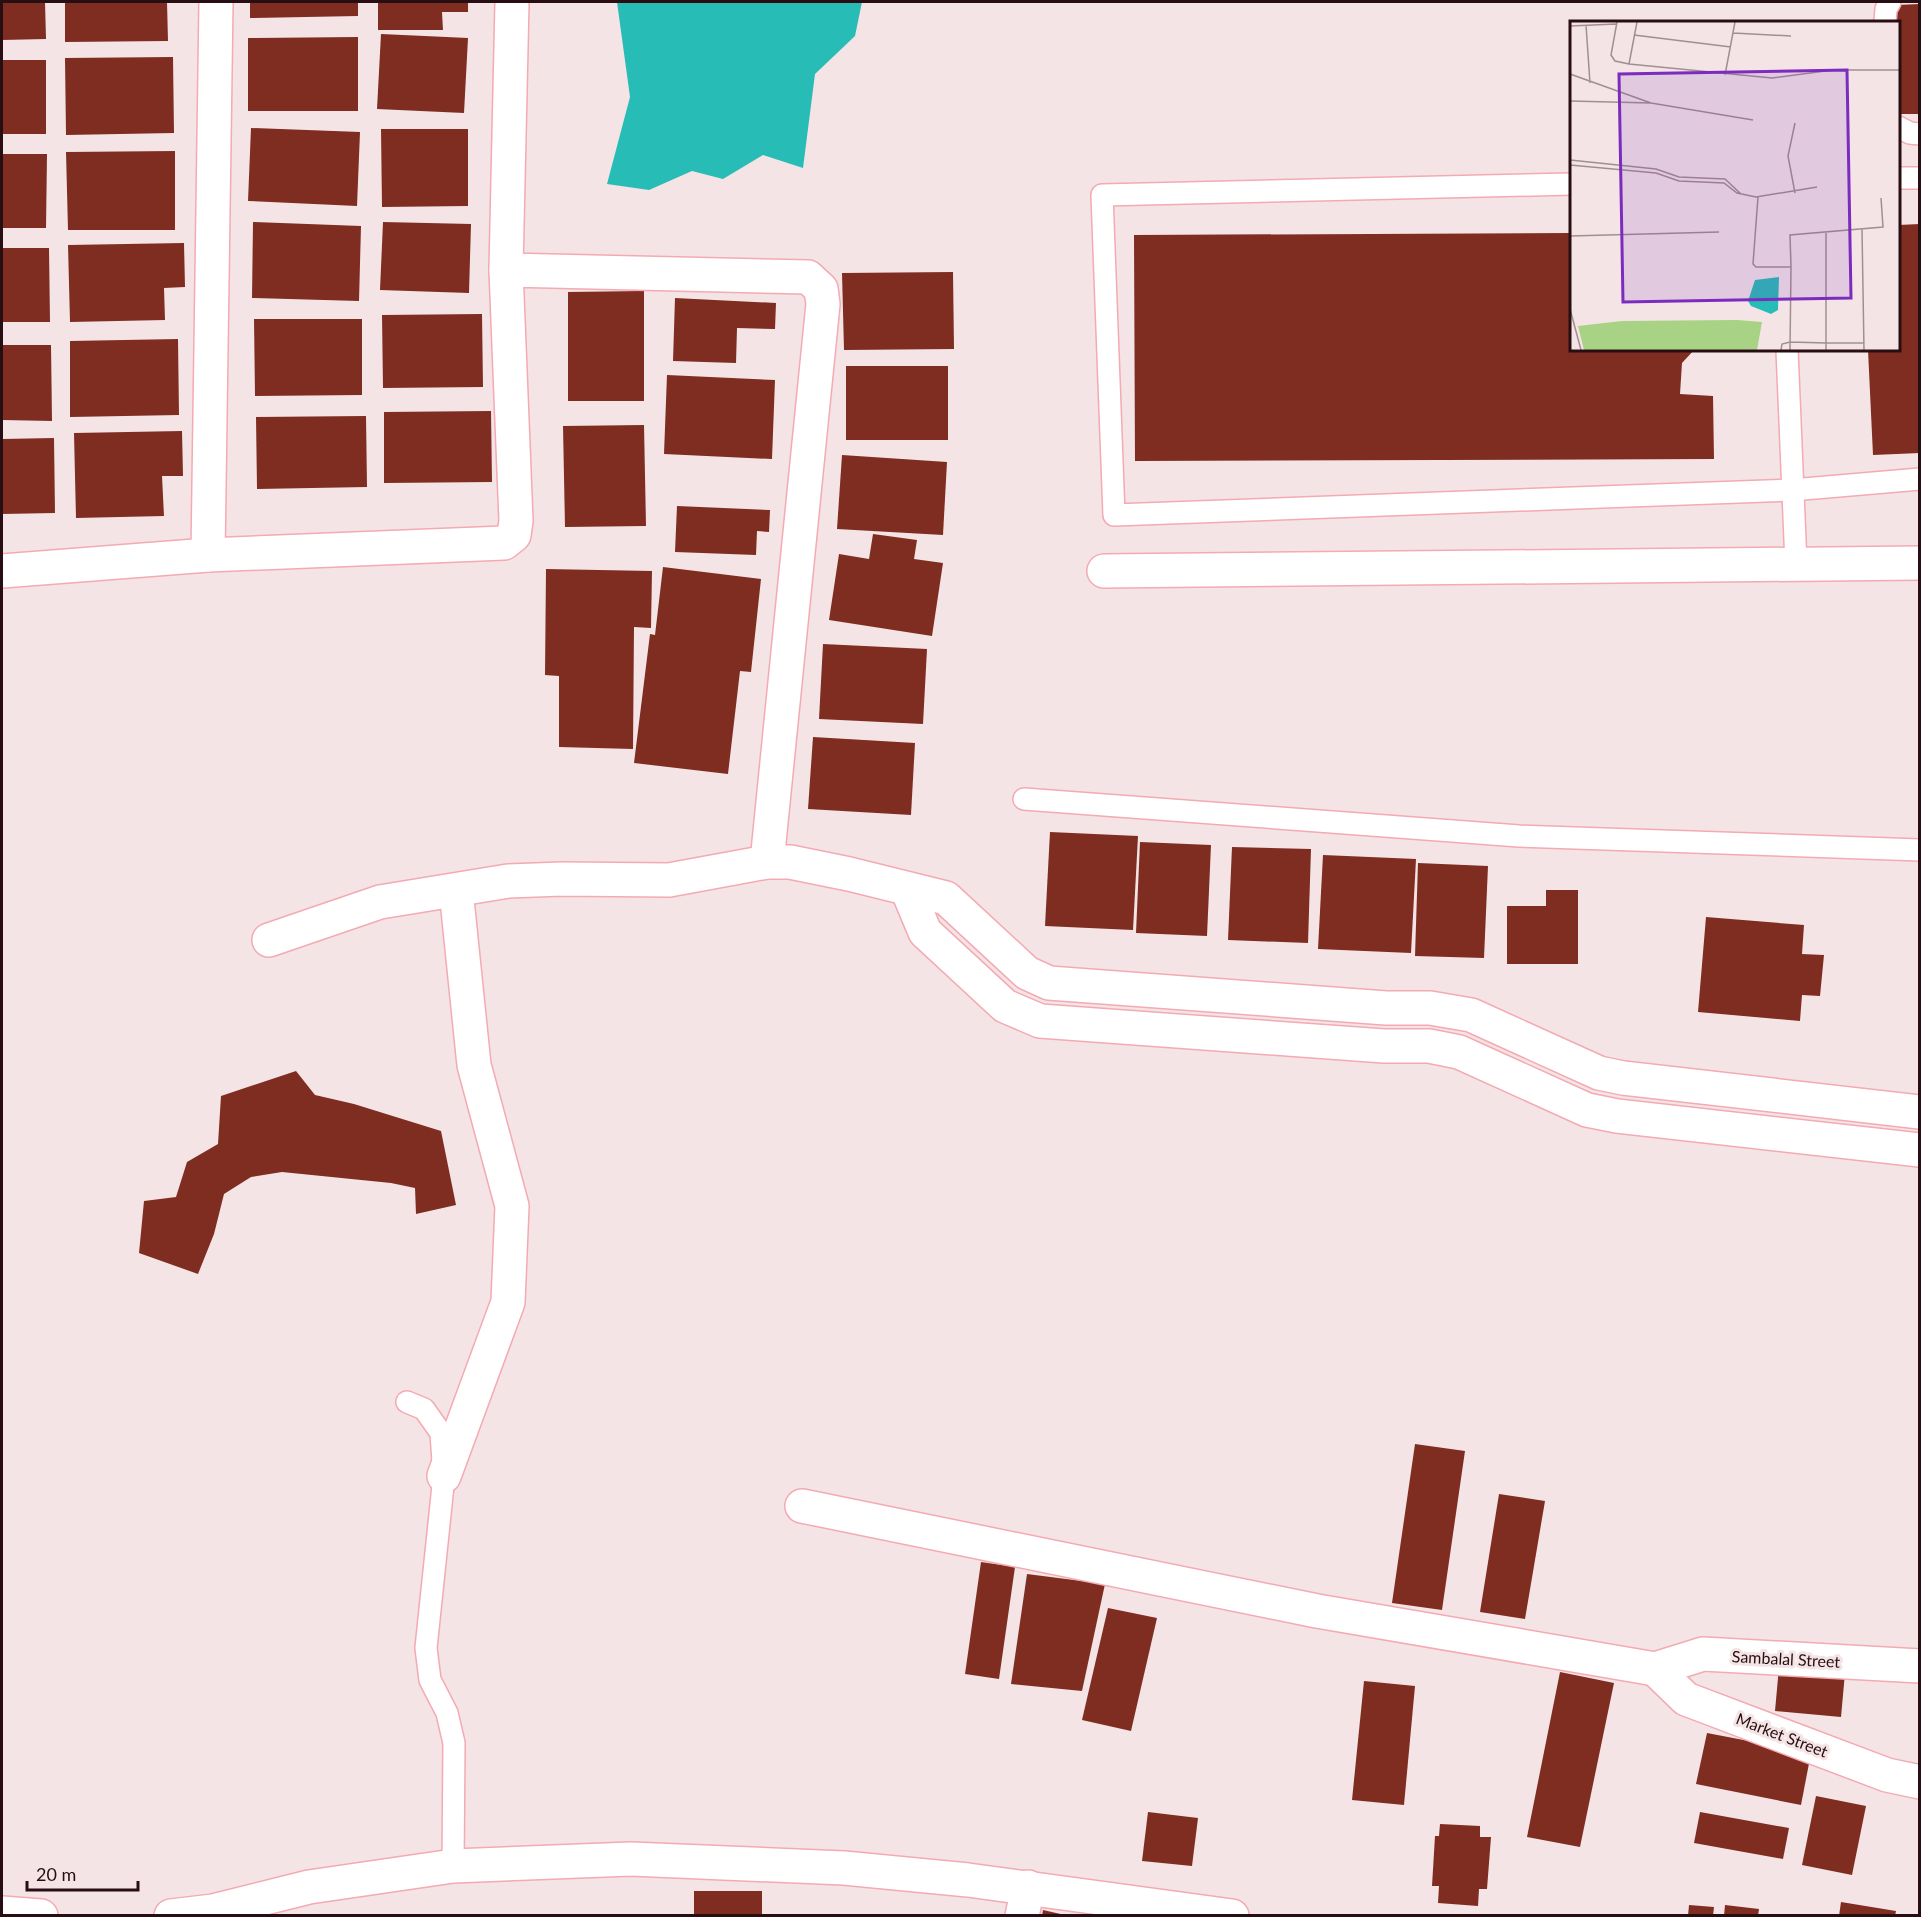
<svg xmlns="http://www.w3.org/2000/svg" width="1921" height="1917" font-family="Lato,sans-serif">
<style>
.water{fill:#28bcb7}
.building{fill:#7f2d20}
.lines{fill:none;stroke-linecap:round;stroke-linejoin:round}
.lane-casing{stroke:#f4aab2;stroke-width:24}
.street-casing{stroke:#f4aab2;stroke-width:36}
.lane{stroke:#fff;stroke-width:21}
.street{stroke:#fff;stroke-width:33}
.labels{text-anchor:middle;stroke-width:6;stroke-linejoin:round;paint-order:stroke}
.street-label{font-size:16px;fill:#280e12;stroke:#f4e4e6}
.inset-road{fill:none;stroke:#a28e91;stroke-width:1.5}
.view{fill:#7b2cbf;fill-opacity:0.15;stroke:#7b2cbf;stroke-width:3}
.inset-edge{fill:none;stroke:#280e12;stroke-width:3}
</style>
<rect width="100%" height="100%" fill="#f4e4e6"/>
<polygon class="water" points="617,2 862,2 855,36 815,74 803,168 763,155 723,179 692,171 649,190 607,184 630,97"/>
<g class="building">
<polygon points="2,2 45,2 46,39 2,40"/>
<polygon points="65,2 167,2 168,41 65,42"/>
<polygon points="250,2 358,2 358,16 250,18"/>
<polygon points="378,2 468,2 468,12 442,12 443,30 378,30"/>
<polygon points="1920,4 1920,114 1898,114 1898,22 1896,22 1896,5"/>
<polygon points="381,34 468,38 464,113 377,109"/>
<polygon points="358,37 358,111 248,111 248,38"/>
<polygon points="173,57 174,133 66,135 65,58"/>
<rect x="2" y="60" width="44" height="74"/>
<polygon points="251,128 360,132 357,206 248,201"/>
<polygon points="381,129 468,129 468,206 382,207"/>
<polygon points="175,151 175,230 68,230 66,152"/>
<polygon points="2,154 47,154 46,228 2,228"/>
<polygon points="253,222 361,226 359,301 252,298"/>
<polygon points="383,222 471,224 469,293 380,290"/>
<polygon points="1920,224 1920,453 1873,455 1868,350 1898,350 1898,225"/>
<polygon points="1572,233 1572,350 1694,350 1682,363 1680,394 1713,396 1714,459 1135,461 1134,235"/>
<polygon points="184,243 185,287 164,288 165,320 70,322 68,245"/>
<polygon points="2,248 49,248 50,322 2,322"/>
<polygon points="953,272 954,349 844,350 842,273"/>
<polygon points="644,291 644,401 568,401 568,292"/>
<polygon points="675,298 776,303 775,329 737,328 736,363 673,361"/>
<polygon points="482,314 483,387 383,388 382,315"/>
<polygon points="254,319 362,319 362,395 255,396"/>
<polygon points="178,339 179,415 70,417 70,341"/>
<polygon points="2,345 51,345 52,421 2,420"/>
<rect x="846" y="366" width="102" height="74"/>
<polygon points="667,375 775,380 772,459 664,454"/>
<polygon points="491,411 492,482 384,483 384,412"/>
<polygon points="366,416 367,487 257,489 256,417"/>
<polygon points="644,425 646,526 565,527 563,426"/>
<polygon points="182,431 183,476 162,476 164,516 76,518 74,433"/>
<polygon points="54,438 55,513 2,514 2,439"/>
<polygon points="842,455 947,462 943,535 837,529"/>
<polygon points="677,506 770,510 769,532 757,531 756,555 675,552"/>
<polygon points="873,534 917,540 914,559 943,563 932,636 829,620 839,554 869,559"/>
<polygon points="663,567 761,579 751,672 740,671 728,774 634,763 650,634 655,635"/>
<polygon points="546,569 652,571 651,628 634,627 633,749 559,747 559,676 545,675"/>
<polygon points="823,644 927,649 923,724 819,719"/>
<polygon points="813,737 915,743 911,815 808,809"/>
<polygon points="1050,832 1138,836 1133,930 1045,926"/>
<polygon points="1140,842 1211,845 1207,936 1136,933"/>
<polygon points="1232,847 1311,849 1308,943 1228,940"/>
<polygon points="1323,855 1416,859 1411,953 1318,949"/>
<polygon points="1418,863 1488,866 1484,958 1415,956"/>
<polygon points="1546,890 1578,890 1578,964 1507,964 1507,906 1546,906"/>
<polygon points="1706,917 1804,925 1802,954 1824,955 1820,996 1802,995 1800,1021 1698,1012"/>
<polygon points="296,1071 315,1095 354,1104 441,1131 456,1205 416,1214 415,1188 391,1183 282,1172 251,1177 224,1194 214,1234 198,1274 139,1253 144,1201 176,1197 187,1162 218,1144 221,1096"/>
<polygon points="1415,1444 1465,1451 1442,1610 1392,1603"/>
<polygon points="1499,1494 1545,1501 1525,1619 1480,1612"/>
<polygon points="981,1562 1015,1567 999,1679 965,1674"/>
<polygon points="1027,1574 1105,1584 1082,1691 1011,1684"/>
<polygon points="1108,1608 1157,1618 1131,1731 1082,1720"/>
<polygon points="1779,1667 1845,1673 1841,1717 1775,1711"/>
<polygon points="1560,1672 1614,1683 1580,1847 1527,1837"/>
<polygon points="1364,1681 1415,1686 1404,1805 1352,1800"/>
<polygon points="1707,1733 1811,1753 1801,1805 1696,1784"/>
<polygon points="1816,1796 1866,1806 1852,1875 1802,1865"/>
<polygon points="1148,1812 1198,1818 1192,1866 1142,1861"/>
<polygon points="1700,1812 1789,1828 1783,1859 1694,1843"/>
<polygon points="1440,1824 1480,1826 1480,1837 1491,1837 1487,1889 1479,1889 1478,1906 1438,1903 1439,1886 1432,1886 1435,1836 1439,1836"/>
<rect x="694" y="1891" width="68" height="25"/>
<polygon points="1841,1902 1896,1911 1895,1916 1839,1916"/>
<polygon points="1689,1905 1714,1907 1713,1916 1688,1916"/>
<polygon points="1725,1905 1759,1909 1758,1916 1724,1916"/>
<polygon points="1043,1910 1065,1915 1065,1916 1042,1916"/>
</g>
<g class="lines">
<g class="lane-casing">
<g id="lane">
<polyline points="1885,22 1886,9 1890,2"/>
<polyline points="1898,127 1910,133 1920,134"/>
<polyline points="1898,178 1920,178"/>
<polyline points="1572,184 1102,195 1114,515 1792,490 1920,479"/>
<polyline points="1787,350 1796,564"/>
<polyline points="1024,799 1519,836 1920,850"/>
<polyline points="407,1402 424,1409 441,1433 444,1476 426,1648 430,1680 447,1713 454,1743 453,1866"/>
</g>
</g>
<g class="street-casing">
<g id="street">
<polyline points="506,270 512,2"/>
<polyline points="208,555 216,2"/>
<polyline points="2,571 208,555 504,543 514,535 516,521 506,270 808,277 821,289 823,304 767,862"/>
<polyline points="1104,571 1920,563"/>
<polyline points="907,889 925,932 1005,1006 1040,1021 1384,1046 1429,1046 1459,1052 1587,1110 1617,1116 1920,1150"/>
<polyline points="269,940 380,902 508,881 562,879 669,880 767,862 790,862 849,874 946,898 1027,973 1049,983 1386,1008 1430,1008 1471,1015 1599,1073 1623,1078 1920,1112"/>
<polyline points="444,1476 508,1302 512,1206 474,1065 456,890"/>
<polyline points="802,1506 1317,1611 1655,1669 1703,1654 1920,1666"/>
<polyline points="1655,1669 1686,1699 1887,1775 1920,1782"/>
<polyline points="2,1913 41,1916"/>
<polyline points="171,1916 213,1911 309,1887 453,1866 631,1859 844,1868 968,1880 1232,1916"/>
<polyline points="1022,1916 1028,1887"/>
</g>
</g>
<use href="#lane" class="lane"/>
<use href="#street" class="street"/>
</g>
<g class="labels">
<g class="street-label">
<text transform="translate(1786 1659) rotate(3)" y="6">Sambalal Street</text>
<text transform="translate(1782 1735) rotate(21)" y="6">Market Street</text>
</g>
</g>
<g transform="translate(1570 21)">
<rect width="330" height="330" fill="#f4e4e6"/>
<path d="M167,299L192,301L187,329H14L8,305L52,300Z" fill="#a8d284"/>
<path d="M209,256L208,289L201,293L181,285L178,280L185,259Z" fill="#28bcb7"/>
<path class="inset-road" d="M47,1L41,34L45,40L59,43L202,57L263,49H330M16,4L20,62M0,5L46,3M163,12L221,15M64,14L161,26M59,43L67,1M0,53L81,82M155,54L165,1M0,80L81,82L183,99M0,139L86,148L109,156L155,158L171,173M0,144L86,152L109,160L154,162L167,172L186,176L247,166M225,172L218,135L225,102M188,176L183,243L186,246H221L220,214L313,206L311,177M292,208L294,329M256,212V322H294M0,215L149,211M0,288L11,329M211,329L212,323L220,321L256,322V329M220,329L221,246"/>
<path class="view" d="M277,49L281,277L53,281L49,53Z"/>
<rect width="330" height="330" class="inset-edge"/>
</g>
<rect width="1921" height="1917" fill="none" stroke="#280e12" stroke-width="6"/>
<path d="M27 1881v9h111v-9" fill="none" stroke="#280e12" stroke-width="3"/>
<text x="36" y="1881" font-size="18" fill="#280e12" stroke="#f4e4e6" stroke-width="4.5" paint-order="stroke">20 m</text>
</svg>
